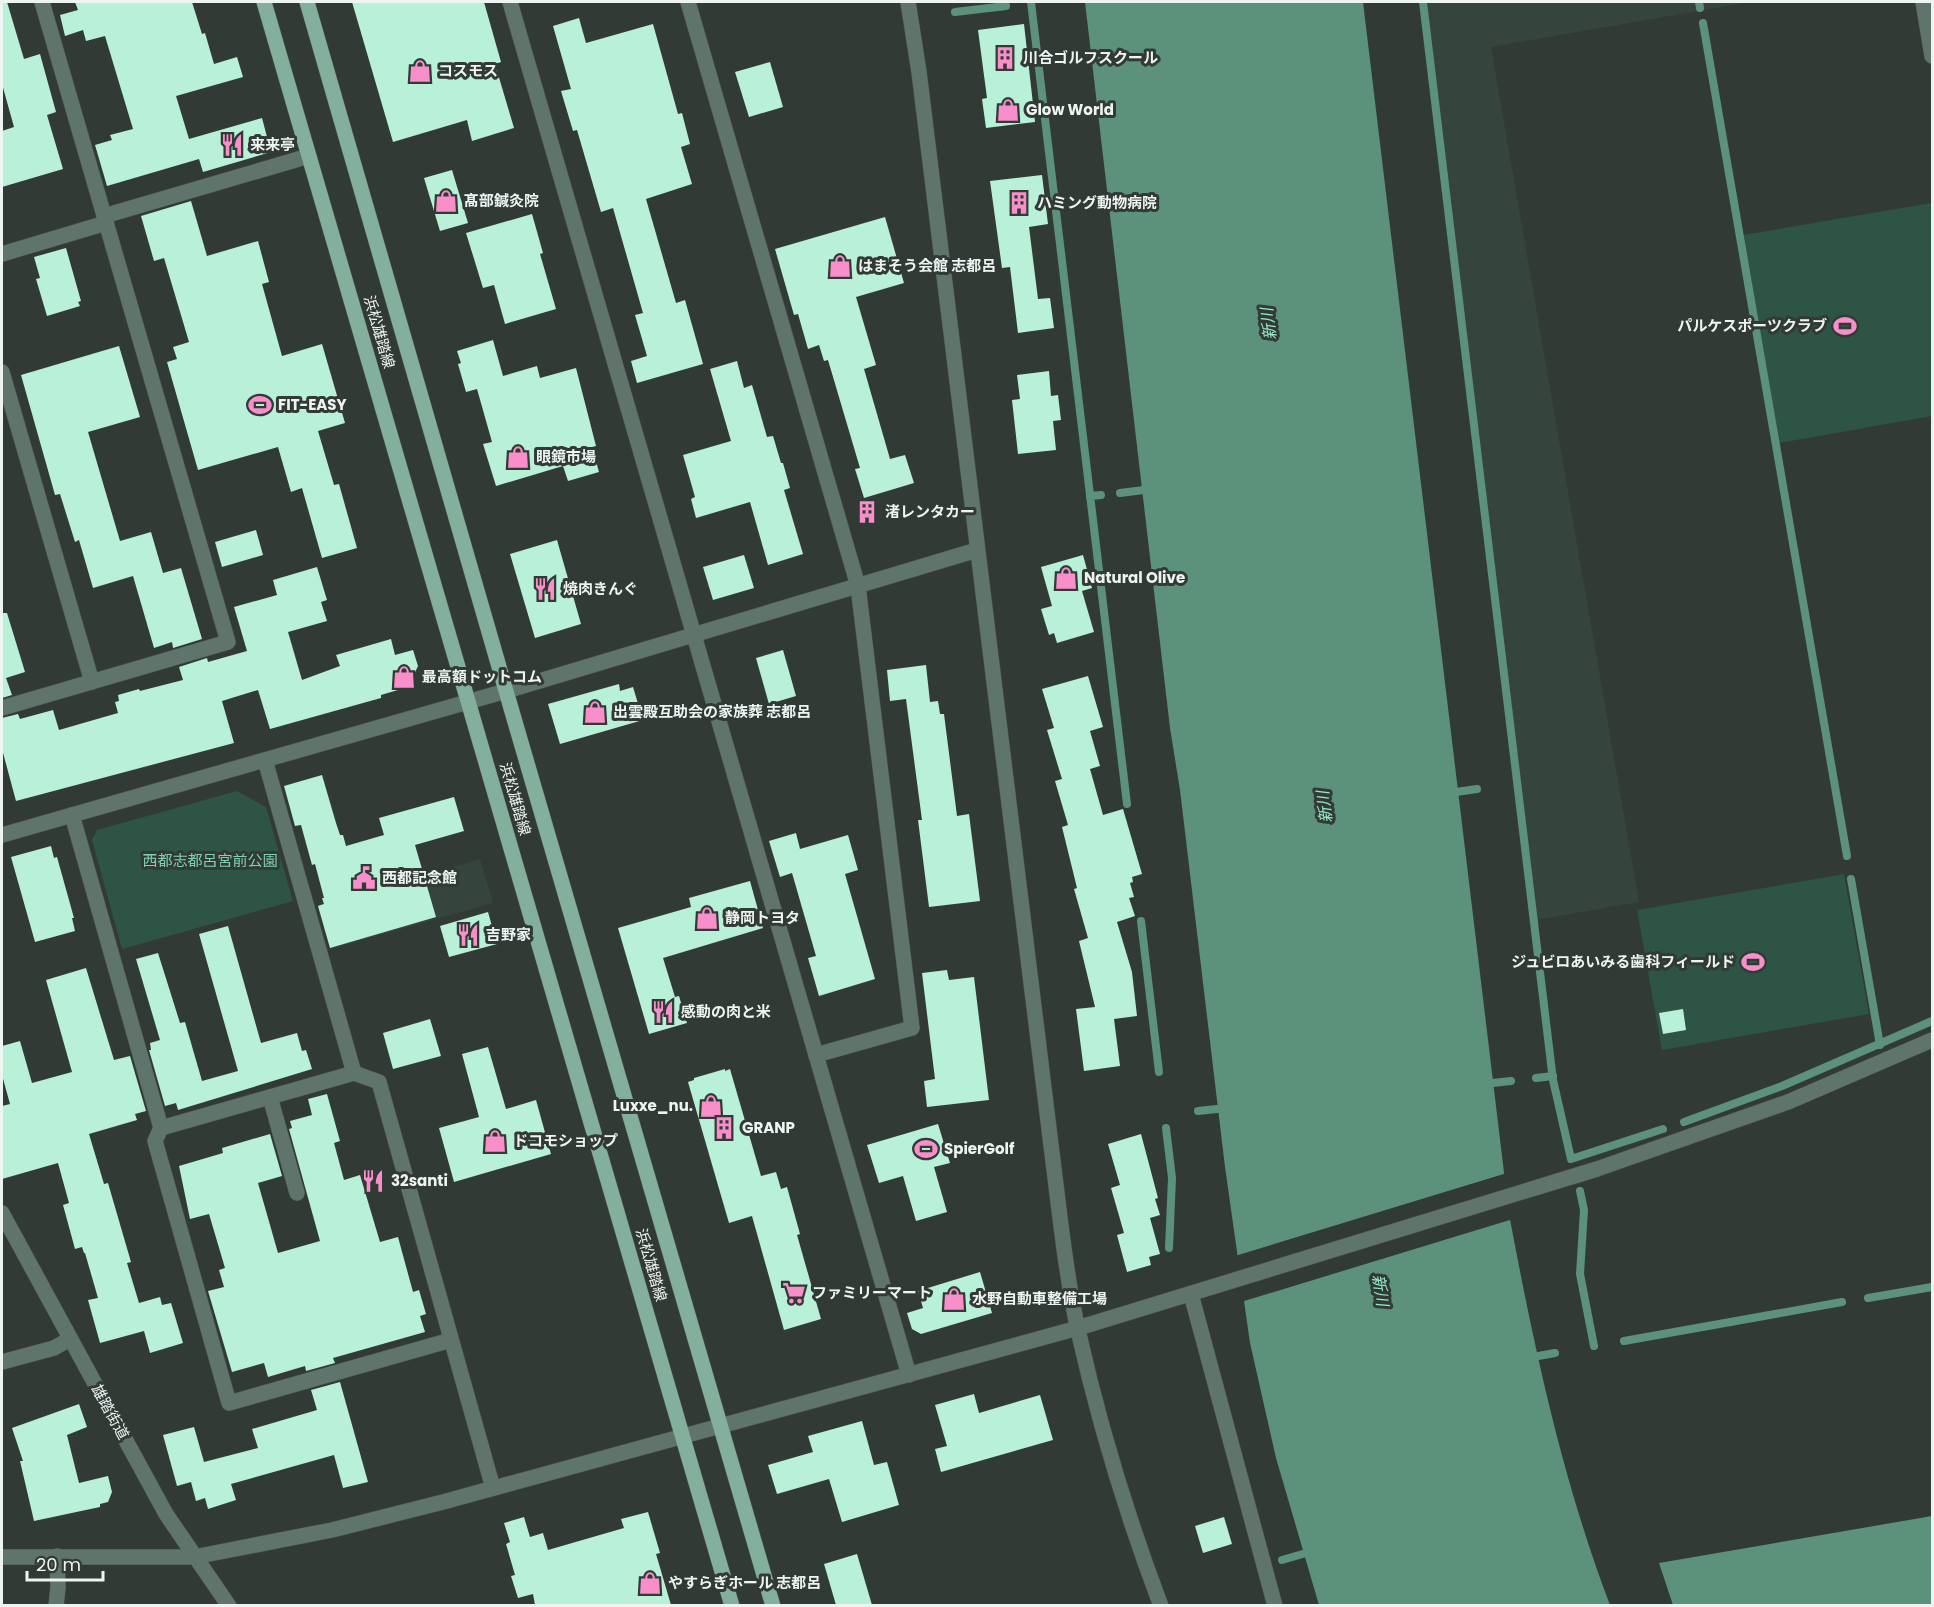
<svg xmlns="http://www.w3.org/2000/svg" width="1934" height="1607" font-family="Poppins,'Noto Sans JP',sans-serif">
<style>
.built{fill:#35443d}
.green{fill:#2e5445}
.water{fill:#5c917b}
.pier{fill:#323a36}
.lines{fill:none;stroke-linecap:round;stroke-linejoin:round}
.stream{stroke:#5c917b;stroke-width:8}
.building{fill:#b9f1d8}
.pedestrian-casing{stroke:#505854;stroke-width:16}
.minor-casing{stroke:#505854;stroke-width:16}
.tertiary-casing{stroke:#505854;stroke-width:16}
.primary-casing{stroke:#505854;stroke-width:16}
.pedestrian{stroke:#5f756b;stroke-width:15}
.minor{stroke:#5f756b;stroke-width:15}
.tertiary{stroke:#5f756b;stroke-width:15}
.primary{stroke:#83b09c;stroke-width:15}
.labels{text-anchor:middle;stroke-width:6;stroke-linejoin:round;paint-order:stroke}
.poi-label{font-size:15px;font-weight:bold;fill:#eef4f1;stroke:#323a36;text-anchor:start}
.street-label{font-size:15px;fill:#eef4f1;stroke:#323a36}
.park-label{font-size:15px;fill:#7ed2b0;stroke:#323a36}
.water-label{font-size:16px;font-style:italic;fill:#95eac7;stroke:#323a36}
</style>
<rect width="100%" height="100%" fill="#323a36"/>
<g class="built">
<polygon points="1425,2 1750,2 1491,47 1639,902 1536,920"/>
<polygon points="480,859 493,903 330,949 317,905"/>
</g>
<g class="green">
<polygon points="1932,203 1932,416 1779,443 1743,235"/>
<polygon points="237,791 266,807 293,901 122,949 92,840 97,830"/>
<polygon points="1844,874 1869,1014 1662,1050 1637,910"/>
</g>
<g class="water">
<path d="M1085,2H1363L1509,1214C1534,1347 1562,1479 1610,1605H1319L1276,1458L1250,1343L1225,1167L1180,790L1170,728Z"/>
<polygon points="1932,1516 1932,1605 1673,1605 1659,1563"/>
</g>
<polygon class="pier" points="1507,1173 1513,1219 1241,1302 1235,1256"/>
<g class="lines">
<g class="stream">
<polyline points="1031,2 1127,804"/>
<polyline points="1423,2 1553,1080 1571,1159 1663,1129"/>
<polyline points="1699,2 1700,8"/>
<polyline points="955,12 1006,6 1005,2"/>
<polyline points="1703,23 1847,856"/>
<polyline points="1120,493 1152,489"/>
<polyline points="1090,496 1101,495"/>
<polyline points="1449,793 1477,789"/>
<polyline points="1851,879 1880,1045"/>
<polyline points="1141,921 1159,1072"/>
<polyline points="1536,1078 1553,1076"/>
<polyline points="1483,1084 1511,1081"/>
<polyline points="1198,1111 1226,1108"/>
<polyline points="1684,1122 1782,1086 1932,1021"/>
<polyline points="1166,1128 1172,1178 1169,1248"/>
<polyline points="1580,1191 1584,1210 1580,1274 1594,1346"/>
<polyline points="1868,1298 1932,1287"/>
<polyline points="1624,1341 1842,1302"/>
<polyline points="1527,1358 1555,1353"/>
<polyline points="1282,1560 1313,1551"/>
</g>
</g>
<g class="building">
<polygon points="2,2 7,2 24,59 40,54 56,112 47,115 63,169 2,187 2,131 14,127 2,84"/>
<polygon points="75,2 192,2 202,34 205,33 214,64 237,57 243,77 176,96 189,139 262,118 271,152 203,172 199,159 107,186 95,145 112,140 110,135 133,129 105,36 86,41 83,30 65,36 60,15 78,10"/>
<polygon points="352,2 484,2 501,62 495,64 514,128 472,141 467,120 393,142"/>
<polygon points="579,18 586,43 653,24 678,114 682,113 690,144 681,147 692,184 646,199 676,303 685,300 703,364 637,383 631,361 647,356 635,315 643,313 613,208 601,212 577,130 573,131 561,91 571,89 553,26"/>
<polygon points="1024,24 1035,122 986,128 982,99 987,98 978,30"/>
<polygon points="770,62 783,107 749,117 735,72"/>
<polygon points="452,170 468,223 440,231 424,178"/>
<polygon points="1042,175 1048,224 1029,227 1038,299 1050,298 1054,328 1018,333 1010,267 1002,268 990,181"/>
<polygon points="191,201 207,256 258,241 269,282 262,284 282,356 322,344 345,423 318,431 334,485 339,484 357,548 322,558 302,488 291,492 278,447 198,470 167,362 177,359 173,347 189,342 164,258 154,261 141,216"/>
<polygon points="532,214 543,253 540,254 556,309 505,324 494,285 483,288 466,233"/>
<polygon points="885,217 904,283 856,297 876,365 864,369 890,459 905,455 914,483 864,498 855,469 860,468 828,360 824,361 819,345 808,349 798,314 794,315 775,249"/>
<polygon points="66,248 81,301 78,302 80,306 47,316 36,279 40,278 34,257"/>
<polygon points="493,340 503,376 537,366 540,378 576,368 596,446 592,447 599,472 568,481 563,466 496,486 483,444 492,442 477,389 466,392 458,364 461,363 457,351"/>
<polygon points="119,346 140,417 88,432 120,541 151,532 163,573 181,568 202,639 173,648 172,642 154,648 133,576 93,588 79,540 75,542 60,494 55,495 21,375"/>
<polygon points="737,361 744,388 752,385 767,437 773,436 781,463 783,463 790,488 784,490 803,554 768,565 750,502 696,518 691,499 695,497 683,455 731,441 710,369"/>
<polygon points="1049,371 1051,396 1058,395 1061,420 1053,421 1056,450 1018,454 1012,400 1020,399 1017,375"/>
<polygon points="256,530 263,555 222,567 215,542"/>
<polygon points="557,540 581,624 535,638 510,554"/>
<polygon points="744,555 754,588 713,600 703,567"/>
<polygon points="1083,555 1092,588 1082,591 1094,632 1057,643 1054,633 1049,635 1041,609 1052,606 1041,567"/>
<polygon points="317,567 327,600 321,602 327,621 288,632 302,680 340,666 336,655 391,639 395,655 413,650 418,666 408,687 381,695 381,698 270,729 258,690 222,701 234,743 16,801 2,749 2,718 18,714 20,719 53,710 59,730 118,713 115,702 119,701 118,695 139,689 140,691 183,680 179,667 207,658 208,662 247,651 234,607 277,595 273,580"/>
<polygon points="2,613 7,613 25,672 6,678 12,695 2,698"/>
<polygon points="783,650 796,696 769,704 756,658"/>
<polygon points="926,665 930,702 938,701 940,714 944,714 957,816 969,814 980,901 929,907 918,820 922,820 906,699 890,701 887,670"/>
<polygon points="1088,676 1103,727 1090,731 1100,766 1090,769 1103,815 1123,809 1142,874 1132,877 1133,882 1130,883 1134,897 1129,898 1135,916 1117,922 1132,972 1137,1016 1114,1019 1120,1066 1084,1071 1076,1009 1095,1007 1079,941 1088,938 1074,889 1077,888 1062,827 1068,825 1055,781 1062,779 1047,730 1054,728 1042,689"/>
<polygon points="619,684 620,691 633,687 643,720 560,744 548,704"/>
<polygon points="322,775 336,823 340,835 343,835 346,846 384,835 379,818 454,797 464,831 415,845 436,917 330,948 318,906 324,904 322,898 324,898 315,864 312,865 301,825 295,826 284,786"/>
<polygon points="796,833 800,849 848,835 858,870 845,874 875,979 819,996 808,958 816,956 792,873 780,877 769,841"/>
<polygon points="51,846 54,858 57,857 74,918 72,918 75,931 35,942 11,857"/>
<polygon points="750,881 763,928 663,958 675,997 679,996 687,1023 649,1034 618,928 691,907 689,898"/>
<polygon points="488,912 497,944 449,957 440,926"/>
<polygon points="228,926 261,1043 297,1033 302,1051 306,1050 312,1069 178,1110 176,1103 165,1106 149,1050 151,1050 150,1043 160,1040 136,959 158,953 180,1023 185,1022 202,1081 238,1071 199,934"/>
<polygon points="86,968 114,1060 130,1056 146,1111 135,1114 137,1120 89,1134 104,1184 108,1183 131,1262 127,1263 139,1303 160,1297 162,1305 171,1303 183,1343 150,1353 144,1331 100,1343 88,1300 98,1298 85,1253 84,1253 82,1247 75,1249 63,1205 69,1203 58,1163 2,1179 2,1106 10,1104 2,1075 2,1046 20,1041 32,1083 72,1072 46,980"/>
<polygon points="947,970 949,980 974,977 989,1100 927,1107 924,1081 935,1079 922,973"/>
<polygon points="1683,1009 1686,1030 1663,1034 1659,1013"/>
<polygon points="430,1019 441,1056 393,1069 383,1033"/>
<polygon points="488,1047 506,1109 536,1100 551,1154 454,1182 439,1128 479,1117 462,1054"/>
<polygon points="725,1069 725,1071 730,1069 761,1176 776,1172 781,1189 787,1187 800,1234 797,1235 821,1319 784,1330 752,1216 729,1223 688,1082 694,1080 694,1078"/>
<polygon points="327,1094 340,1141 334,1143 344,1180 360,1175 380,1242 398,1237 413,1292 419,1290 426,1314 420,1316 425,1332 333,1358 335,1363 306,1371 305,1366 268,1377 264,1363 232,1372 208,1291 224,1287 219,1270 225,1268 209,1214 190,1219 179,1166 223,1153 222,1148 270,1134 282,1176 258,1183 278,1253 320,1241 289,1129 292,1128 290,1121 312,1115 308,1099"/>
<polygon points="938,1124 950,1163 934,1167 947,1212 916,1221 903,1176 879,1183 867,1145"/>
<polygon points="1141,1134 1158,1198 1155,1199 1160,1215 1150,1218 1160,1254 1149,1257 1151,1265 1127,1272 1117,1235 1124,1233 1111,1188 1120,1185 1108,1144"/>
<polygon points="980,1272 992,1313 921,1334 912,1329 907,1313 923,1308 918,1291"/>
<polygon points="340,1382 368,1482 343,1488 334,1455 231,1484 236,1500 208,1509 205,1498 196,1501 191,1482 177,1486 163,1435 194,1427 204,1462 258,1448 252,1429 317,1410 311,1390"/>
<polygon points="974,1394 979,1413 1040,1395 1053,1440 941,1472 935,1449 947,1446 935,1405"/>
<polygon points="79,1404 87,1427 67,1435 79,1483 108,1476 112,1492 108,1502 100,1504 100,1507 34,1521 20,1461 23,1461 12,1428"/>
<polygon points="862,1421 874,1465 887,1462 899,1505 842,1522 829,1479 777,1494 768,1465 813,1452 808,1436"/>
<polygon points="648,1512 660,1553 656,1554 671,1605 535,1605 533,1594 518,1598 511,1576 515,1575 506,1544 510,1542 504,1523 524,1517 530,1537 543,1533 548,1550 624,1528 621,1519"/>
<polygon points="1224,1517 1232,1544 1203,1553 1195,1526"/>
<polygon points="857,1554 872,1605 836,1605 824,1564"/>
</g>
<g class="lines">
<g class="pedestrian-casing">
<polyline id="pedestrian" points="1191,1294 1275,1606"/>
</g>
<g class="minor-casing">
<g id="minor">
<polyline points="510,2 909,1375"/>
<polyline points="688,2 858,586 912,1028 816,1055"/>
<polyline points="1923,2 1932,56"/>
<polyline points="104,216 309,156"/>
<polyline points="2,254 106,223"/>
<polyline points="2,372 92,682"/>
<polyline points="2,708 228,642 42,2"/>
<polyline points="265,760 354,1073"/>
<polyline points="72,815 161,1128 354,1073 379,1082 493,1488"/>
<polyline points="270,1097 297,1193"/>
<polyline points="161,1128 155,1141 229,1403 451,1340"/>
<polyline points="2,1362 54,1348 70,1339"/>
<polyline points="56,1606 58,1587 57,1556"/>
</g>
</g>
<g class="tertiary-casing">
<g id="tertiary">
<path d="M908,2L919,72L1051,1145C1059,1207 1065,1270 1078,1330C1099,1424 1127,1516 1161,1606"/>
<polyline points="2,835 506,691 977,550"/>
<polyline points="2,1213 166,1514 229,1606"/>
<polyline points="2,1557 194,1557 332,1530 443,1502 1078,1328 1597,1169 1788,1102 1932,1040"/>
</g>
</g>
<g class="primary-casing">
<g id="primary">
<polyline points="264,2 732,1606"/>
<polyline points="307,2 506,691 773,1606"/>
</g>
</g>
<use href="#pedestrian" class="pedestrian"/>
<use href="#minor" class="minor"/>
<use href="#tertiary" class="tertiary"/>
<use href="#primary" class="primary"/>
</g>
<defs>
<g id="building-bare" transform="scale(1.8)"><path d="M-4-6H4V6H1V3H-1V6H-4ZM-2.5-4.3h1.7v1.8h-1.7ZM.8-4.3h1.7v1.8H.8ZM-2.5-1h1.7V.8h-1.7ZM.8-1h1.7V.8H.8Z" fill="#f98fca" stroke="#323a36" stroke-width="2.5" paint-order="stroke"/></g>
<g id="shop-bare" transform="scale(1.8)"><path d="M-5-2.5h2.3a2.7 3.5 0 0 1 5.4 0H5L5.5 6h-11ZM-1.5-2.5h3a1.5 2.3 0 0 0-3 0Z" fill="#f98fca" stroke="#323a36" stroke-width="2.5" paint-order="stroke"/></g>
<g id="restaurant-bare" transform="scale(1.8)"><path d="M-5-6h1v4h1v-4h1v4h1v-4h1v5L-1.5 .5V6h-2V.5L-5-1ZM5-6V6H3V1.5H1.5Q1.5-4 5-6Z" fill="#f98fca" stroke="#323a36" stroke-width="2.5" paint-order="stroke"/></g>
<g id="stadium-bare" transform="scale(1.8)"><path d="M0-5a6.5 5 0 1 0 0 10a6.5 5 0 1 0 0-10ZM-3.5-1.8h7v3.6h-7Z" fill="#f98fca" stroke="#323a36" stroke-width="2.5" paint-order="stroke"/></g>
<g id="civic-bare" transform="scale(1.8)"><path d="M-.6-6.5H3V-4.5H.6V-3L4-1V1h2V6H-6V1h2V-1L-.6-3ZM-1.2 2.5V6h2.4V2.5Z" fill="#f98fca" stroke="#323a36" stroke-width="2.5" paint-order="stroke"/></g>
<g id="supermarket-bare" transform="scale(1.8)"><path d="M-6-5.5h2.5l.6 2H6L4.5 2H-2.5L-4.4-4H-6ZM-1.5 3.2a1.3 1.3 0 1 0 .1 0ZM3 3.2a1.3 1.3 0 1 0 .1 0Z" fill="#f98fca" stroke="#323a36" stroke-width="2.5" paint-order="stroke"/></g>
</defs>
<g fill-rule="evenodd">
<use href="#building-bare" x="1005" y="58"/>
<use href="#shop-bare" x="420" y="71"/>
<use href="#shop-bare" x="1008" y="110"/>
<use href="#restaurant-bare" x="232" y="145"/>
<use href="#shop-bare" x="446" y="201"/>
<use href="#building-bare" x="1019" y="203"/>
<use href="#shop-bare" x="840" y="266"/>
<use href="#stadium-bare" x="1845" y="326"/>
<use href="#stadium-bare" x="260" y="405"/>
<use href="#shop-bare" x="518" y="457"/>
<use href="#building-bare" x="867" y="512"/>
<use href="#shop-bare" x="1066" y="578"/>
<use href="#restaurant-bare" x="545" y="589"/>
<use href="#shop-bare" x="404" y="677"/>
<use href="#shop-bare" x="595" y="712"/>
<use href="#civic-bare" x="364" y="878"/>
<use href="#shop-bare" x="707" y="918"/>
<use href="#restaurant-bare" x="468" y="935"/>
<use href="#stadium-bare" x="1753" y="962"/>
<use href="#restaurant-bare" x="663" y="1012"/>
<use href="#shop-bare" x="711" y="1106"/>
<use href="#building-bare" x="724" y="1128"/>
<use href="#shop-bare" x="495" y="1141"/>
<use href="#stadium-bare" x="926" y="1149"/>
<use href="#restaurant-bare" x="373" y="1181"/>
<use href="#supermarket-bare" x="794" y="1293"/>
<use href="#shop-bare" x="954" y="1299"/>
<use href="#shop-bare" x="650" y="1583"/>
</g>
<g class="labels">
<g class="poi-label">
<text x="1023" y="63">川合ゴルフスクール</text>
<text x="438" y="76">コスモス</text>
<text x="1026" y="115">Glow World</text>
<text x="250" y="150">来来亭</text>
<text x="464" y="206">髙部鍼灸院</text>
<text x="1037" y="208">ハミング動物病院</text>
<text x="858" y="271">はまそう会館 志都呂</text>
<text x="1827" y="331" text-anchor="end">パルケスポーツクラブ</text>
<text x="278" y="410">FIT-EASY</text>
<text x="536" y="462">眼鏡市場</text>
<text x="885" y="517">渚レンタカー</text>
<text x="1084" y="583">Natural Olive</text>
<text x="563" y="594">焼肉きんぐ</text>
<text x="422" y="682">最高額ドットコム</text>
<text x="613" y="717">出雲殿互助会の家族葬 志都呂</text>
<text x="382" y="883">西都記念館</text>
<text x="725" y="923">静岡トヨタ</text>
<text x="486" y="940">吉野家</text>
<text x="1735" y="967" text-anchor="end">ジュビロあいみる歯科フィールド</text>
<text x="681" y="1017">感動の肉と米</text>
<text x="693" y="1111" text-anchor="end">Luxxe_nu.</text>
<text x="742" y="1133">GRANP</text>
<text x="513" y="1146">ドコモショップ</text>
<text x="944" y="1154">SpierGolf</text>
<text x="391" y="1186">32santi</text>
<text x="812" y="1298">ファミリーマート</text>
<text x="972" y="1304">水野自動車整備工場</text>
<text x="668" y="1588">やすらぎホール 志都呂</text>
</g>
<g class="street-label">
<text transform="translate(379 332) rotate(74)" y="5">浜松雄踏線</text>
<text transform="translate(515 799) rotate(74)" y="5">浜松雄踏線</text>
<text transform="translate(651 1265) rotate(74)" y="5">浜松雄踏線</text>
<text transform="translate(110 1412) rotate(61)" y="5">雄踏街道</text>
</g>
<g class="park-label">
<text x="210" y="866">西都志都呂宮前公園</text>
</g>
<g class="water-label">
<text transform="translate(1268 324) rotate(-97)" y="6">新川</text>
<text transform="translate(1324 807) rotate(-97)" y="6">新川</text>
<text transform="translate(1381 1290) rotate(81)" y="6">新川</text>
</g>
</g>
<rect width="1934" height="1607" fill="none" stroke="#eef4f1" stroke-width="6"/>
<path d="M27 1571v9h76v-9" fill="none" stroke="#eef4f1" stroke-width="3"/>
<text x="36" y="1571" font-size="18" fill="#eef4f1" stroke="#323a36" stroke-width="4.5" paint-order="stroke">20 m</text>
</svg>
